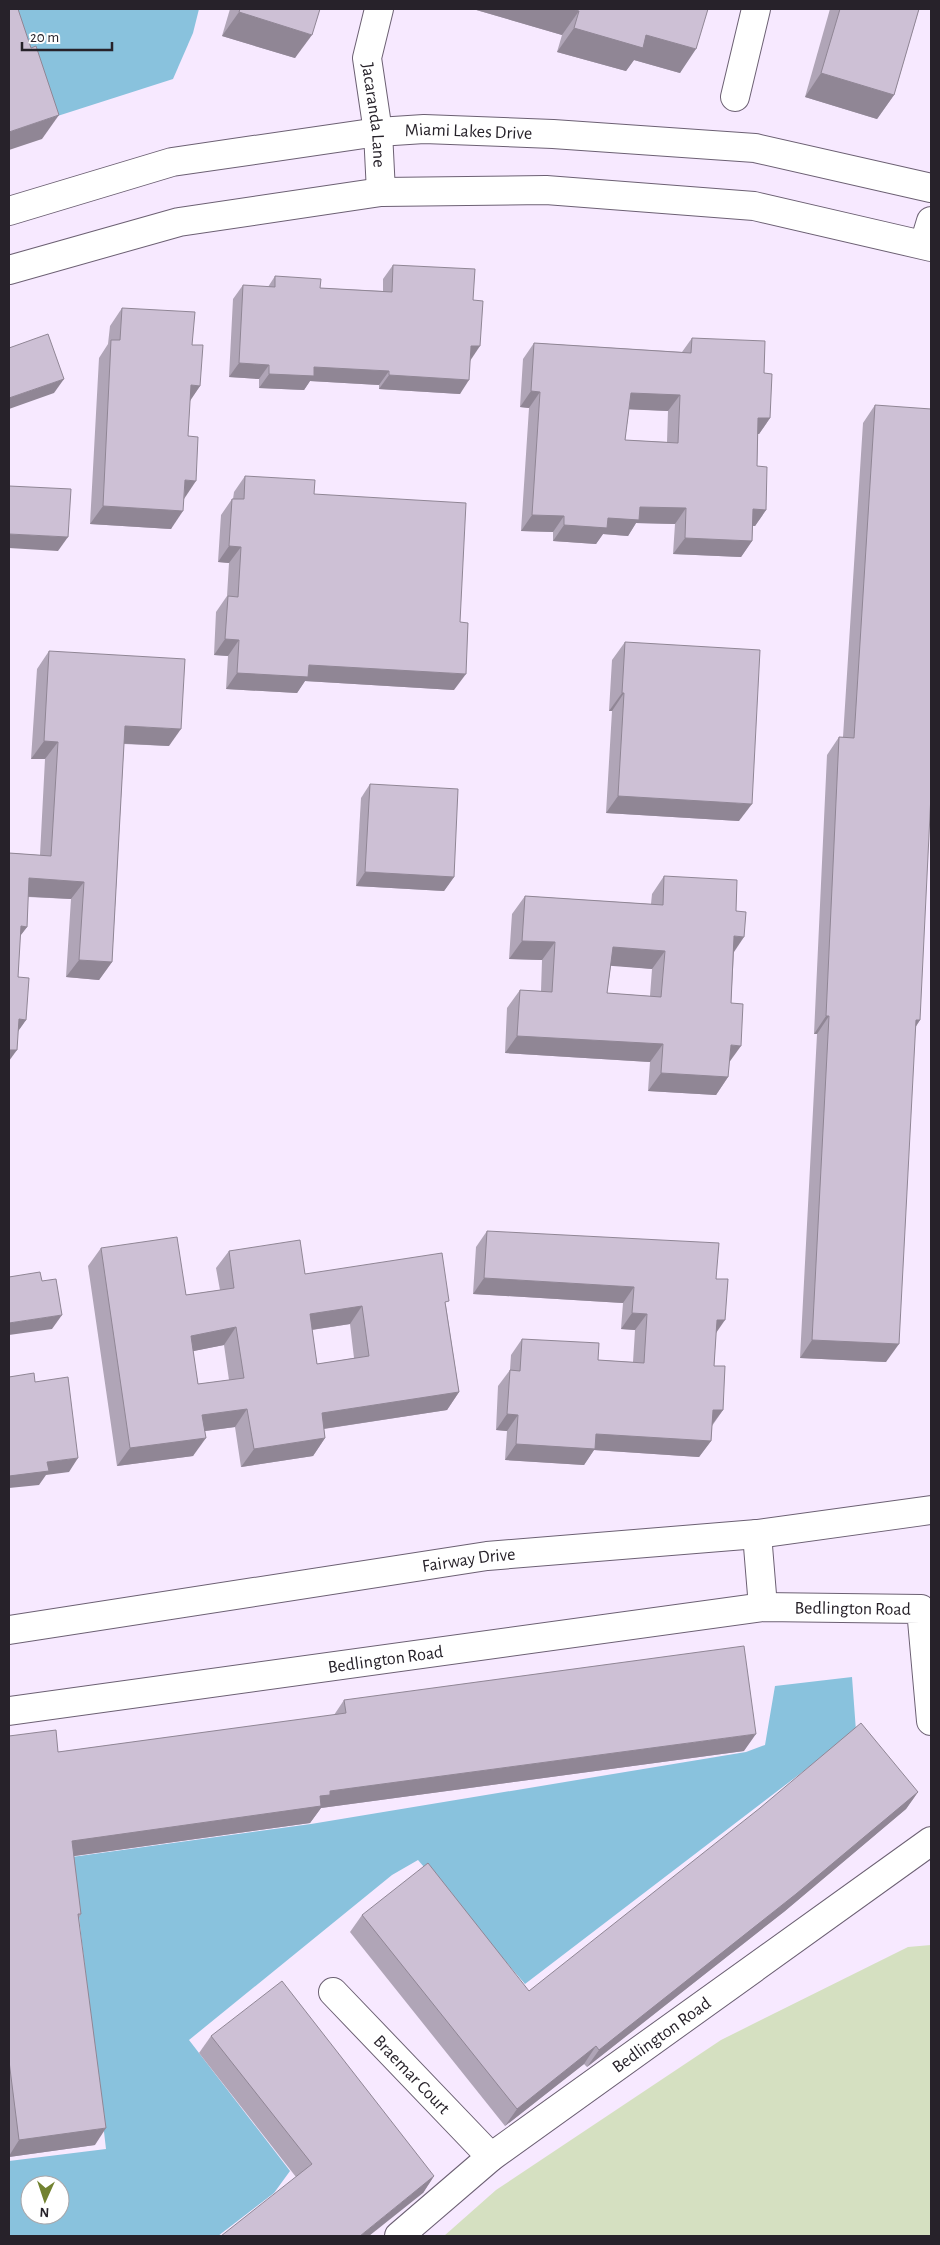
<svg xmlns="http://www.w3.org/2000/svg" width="940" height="2245" font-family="'Alegreya Sans',sans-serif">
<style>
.green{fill:#d5e0c1}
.water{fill:#89c2dd;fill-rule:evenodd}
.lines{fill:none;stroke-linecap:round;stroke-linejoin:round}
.minor-casing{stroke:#6c6073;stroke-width:30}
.tertiary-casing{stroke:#6c6073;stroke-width:30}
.secondary-casing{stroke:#6c6073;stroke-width:30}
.minor{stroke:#fff;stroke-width:28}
.tertiary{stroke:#fff;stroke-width:28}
.secondary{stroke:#fff;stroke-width:28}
.wall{fill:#b0a5b7;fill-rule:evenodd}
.shaded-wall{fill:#908695}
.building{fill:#cdc0d5;stroke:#908695;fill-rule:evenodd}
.labels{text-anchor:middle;stroke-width:5;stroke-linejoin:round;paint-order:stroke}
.street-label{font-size:18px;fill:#27222a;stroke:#fff}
</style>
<rect width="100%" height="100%" fill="#f7e9ff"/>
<polygon class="green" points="931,1945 931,2236 444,2236 496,2190 721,2040 908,1947"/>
<g class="water">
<polygon points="9,9 199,9 193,33 173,79 45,120"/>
<path d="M852,1677L856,1731L525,1984L418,1860L392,1875L189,2040L290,2171L274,2193L218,2236H9V2161L106,2149L72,1857L311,1824L746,1752L765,1745L775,1686ZM30,2185H60V2215H30Z"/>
</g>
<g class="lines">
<g class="minor-casing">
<g id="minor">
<path id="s1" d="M379,9L367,58L378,132L381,192"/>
<polyline points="735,97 756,9"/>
<polyline points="757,1534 763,1607"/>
<path id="s2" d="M9,1711L763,1607L921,1609L931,1721"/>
<path id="s3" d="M333,1992L491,2157"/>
<path id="s4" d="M399,2236L491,2157L931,1841"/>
</g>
</g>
<g class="tertiary-casing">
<g id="tertiary">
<polyline points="924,244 931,221"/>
<path id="s5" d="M9,1630L487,1556L757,1534L931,1510"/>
</g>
</g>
<g class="secondary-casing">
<g id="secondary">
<path id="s6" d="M9,211L172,162L378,132L424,129L553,134L755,148L931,188"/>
<polyline points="9,270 179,222 381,192 546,190 754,206 931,247"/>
</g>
</g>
<use href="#minor" class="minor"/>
<use href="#tertiary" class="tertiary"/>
<use href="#secondary" class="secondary"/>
</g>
<g class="wall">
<polygon points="230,9 320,9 295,58 222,36"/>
<polygon points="473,9 708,9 680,73 634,60 626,71 557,52 562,35"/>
<polygon points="830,9 919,9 894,95 877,119 805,97"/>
<polygon points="393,265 470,361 460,394 379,389 379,385 310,381 304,390 259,388 259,379 229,377 233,299 243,285 268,287 275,276 320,288 383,291 383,279"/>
<polygon points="122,308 192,345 200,386 190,400 184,499 171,529 90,524 99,358 108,344 110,326"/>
<path d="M692,338L764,373L770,418L759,434H758L757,466L766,510L755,526H753L752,541L741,557L673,554L675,524L636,523L628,536L603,534L596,544L553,541V532L521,531L529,408L520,407L523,359L534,343L682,352ZM629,409L668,411L667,442L625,440Z"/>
<polygon points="875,405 920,1020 915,1028 886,1362 800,1358 817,1034 814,1034 827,755 839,737 843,737 863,423"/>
<polygon points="245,476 314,494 454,690 305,681 297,693 226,689 228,656 214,655 216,612 227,596 229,563 218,562 221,515 232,499 233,499 234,492"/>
<polygon points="625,642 739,821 606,813 612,711 609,711 612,660"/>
<polygon points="49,651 169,746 124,744 112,962 99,980 66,977 71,899 28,897 27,927 20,936 18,977 26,1020 18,1031 9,853 40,855 45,759 31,759 37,669"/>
<polygon points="370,784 454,877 444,891 356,886 361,798"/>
<path d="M664,876L734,952L731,1003L728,1077L716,1095L648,1091L650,1062L505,1053L507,1008L520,990L541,991L542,960L509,959L512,914L525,896L651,904L652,894ZM611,965L652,969L650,996L607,993Z"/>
<polygon points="487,1231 716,1279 716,1333 714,1366 723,1410 712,1426 711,1441 699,1457 594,1450 584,1465 505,1460 507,1431 496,1430 498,1386 510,1370 511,1355 522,1339 598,1360 633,1362 635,1330 621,1329 623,1303 473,1294 476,1247"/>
<path d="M101,1248L186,1295L220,1290L216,1268L229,1251L305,1274L446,1306L459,1392L447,1410L324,1429L325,1438L313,1456L241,1467L235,1427L205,1431L193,1456L117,1466L88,1266ZM350,1324L354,1358L317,1364L312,1330ZM224,1345L229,1380L198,1384L193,1351Z"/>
<polygon points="344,1700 744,1751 321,1808 310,1823 74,1856 81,1914 79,1918 95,2145 9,2157 9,1736 58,1752 334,1715"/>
<polygon points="918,1792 906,1809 785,1911 587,2067 584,2064 505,2126 350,1932 362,1915 529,1991"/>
<polygon points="211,2036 434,2176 423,2193 296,2177 199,2053"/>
</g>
<g class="shaded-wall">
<polygon points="473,9 571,9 579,11 562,35"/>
<polygon points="239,12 312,35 295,58 222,36"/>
<polygon points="574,28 646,35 696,49 680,73 634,60 626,71 557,52"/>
<polygon points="821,73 894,95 877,119 805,97"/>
<polygon points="59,115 42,139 9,150 9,132"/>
<polygon points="471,346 480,346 470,361"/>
<polygon points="239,363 269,365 259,379 229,377"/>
<polygon points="314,367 389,371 379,385 310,381 304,390 259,388 269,374"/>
<polygon points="389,375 469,380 460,394 379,389"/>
<polygon points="64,379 54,393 9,409 9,398"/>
<polygon points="191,385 200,386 188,404"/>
<polygon points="531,391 540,392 529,408 520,407"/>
<polygon points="631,393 680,395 668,411 620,409"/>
<polygon points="758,418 770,418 759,434 747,434"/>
<polygon points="185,480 196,481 184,499"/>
<polygon points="103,506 183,511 171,529 90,524"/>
<polygon points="640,507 686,508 675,524 636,523 628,536 603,534 596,544 553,541 564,525 608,518"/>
<polygon points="753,509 766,510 755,526 742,525"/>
<polygon points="532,515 564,516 553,532 521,531"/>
<polygon points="9,534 68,537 58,551 9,548"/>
<polygon points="685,538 752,541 741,557 673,554"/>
<polygon points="229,546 241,547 229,563 218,562"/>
<polygon points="225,639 239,640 228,656 214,655"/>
<polygon points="309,665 466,674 454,690 305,681 297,693 226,689 237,673"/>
<polygon points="622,693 624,693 612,711 609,711"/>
<polygon points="125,726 181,729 169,746 113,743"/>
<polygon points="44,741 58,742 45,759 31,759"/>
<polygon points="618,796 752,804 739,821 606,813"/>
<polygon points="365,872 454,877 444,891 356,886"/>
<polygon points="29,878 84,882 71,899 17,896"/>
<polygon points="21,926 27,927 14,944"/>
<polygon points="734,936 744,937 732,955"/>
<polygon points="522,941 555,942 542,960 509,959"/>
<polygon points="613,947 665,951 652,969 600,965"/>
<polygon points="79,960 112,962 99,980 66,977"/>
<polygon points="826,1016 829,1016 817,1034 814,1034"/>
<polygon points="19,1019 26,1020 14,1037"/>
<polygon points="916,1020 920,1020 908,1038"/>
<polygon points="517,1036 663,1044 650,1062 505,1053"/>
<polygon points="731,1045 741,1046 728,1064"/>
<polygon points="9,1050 17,1050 9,1061"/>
<polygon points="661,1073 728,1077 716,1095 648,1091"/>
<polygon points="484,1278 634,1287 623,1303 473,1294"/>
<polygon points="362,1306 350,1324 297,1332 310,1314"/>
<polygon points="632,1313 647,1314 635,1330 621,1329"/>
<polygon points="62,1315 52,1329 9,1335 9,1323"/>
<polygon points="717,1320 725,1320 714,1336"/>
<polygon points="236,1327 224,1345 179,1354 191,1336"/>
<polygon points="812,1340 899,1344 886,1362 800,1358"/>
<polygon points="459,1392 447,1410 309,1431 322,1413"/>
<polygon points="247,1409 235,1427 190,1433 202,1415"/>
<polygon points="713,1410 723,1410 711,1426"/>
<polygon points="507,1414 518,1415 507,1431 496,1430"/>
<polygon points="596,1434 711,1441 699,1457 594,1450 584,1465 505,1460 516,1444"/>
<polygon points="206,1438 193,1456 117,1466 130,1448"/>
<polygon points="325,1438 313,1456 241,1467 254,1449"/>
<polygon points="78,1458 69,1472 46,1475 39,1485 9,1488 9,1476 47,1462"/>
<polygon points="756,1734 744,1751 321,1808 310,1823 60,1858 72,1841 320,1796 330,1791"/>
<polygon points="918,1792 906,1809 785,1911 587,2067 599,2050"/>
<polygon points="596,2046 584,2064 505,2126 517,2109"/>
<polygon points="106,2128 95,2145 9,2157 9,2156 19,2140"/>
<polygon points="434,2176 423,2193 369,2236 360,2236"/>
</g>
<g class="building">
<polygon points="9,9 18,9 31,48 36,46 59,115 9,132"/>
<polygon points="240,9 320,9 312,35 239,12"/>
<polygon points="571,9 708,9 696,49 646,35 643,48 574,28 579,11"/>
<polygon points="840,9 919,9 894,95 821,73"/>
<polygon points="393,265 475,269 473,300 483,301 480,346 471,346 469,380 389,375 389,371 314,367 314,376 269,374 269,365 239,363 243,285 275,287 275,276 321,279 320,288 392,292"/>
<polygon points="122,308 195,312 192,345 203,345 200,386 191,385 188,436 198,437 196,481 185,480 183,511 103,506 111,340 120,340"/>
<polygon points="48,334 64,379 9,398 9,348"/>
<path d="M692,338L765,341L764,373L772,374L770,418H758L757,466L767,467L766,510L753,509L752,541L685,538L686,508L640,507L639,520L608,518L607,528L564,525V516L532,515L540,392L531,391L534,343L691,353ZM631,393L680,395L678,443L625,440Z"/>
<polygon points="875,405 931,409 931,794 920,1020 916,1020 899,1344 812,1340 829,1016 826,1016 839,737 854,738"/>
<polygon points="245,476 315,480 314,494 466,503 460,622 468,623 466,674 309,665 308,677 237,673 239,640 225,639 228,596 238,597 241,547 229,546 232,499 244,499"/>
<polygon points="9,486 71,489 68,537 9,534"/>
<polygon points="625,642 760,650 752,804 618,796 624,693 622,693"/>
<polygon points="49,651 185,659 181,729 125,726 112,962 79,960 84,882 29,878 27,927 21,926 18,977 29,978 26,1020 19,1019 17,1050 9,1050 9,853 51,856 58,742 44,741"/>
<polygon points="370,784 458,789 454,877 365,872"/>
<path d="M664,876L737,880L736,911L746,912L744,937L734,936L731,1003L743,1004L741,1046L731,1045L728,1077L661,1073L663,1044L517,1036L520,990L552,992L555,942L522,941L525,896L663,905ZM613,947L665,951L661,997L607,993Z"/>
<polygon points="487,1231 719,1243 716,1279 728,1279 725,1320 717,1320 714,1366 725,1366 723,1410 713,1410 711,1441 596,1434 595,1449 516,1444 518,1415 507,1414 510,1370 520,1371 522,1339 599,1343 598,1360 644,1363 647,1314 632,1313 634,1287 484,1278"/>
<path d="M177,1237L186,1295L234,1288L229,1251L300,1240L305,1274L442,1253L449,1301L445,1302L459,1392L322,1413L325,1438L254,1449L247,1409L202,1415L206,1438L130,1448L101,1248ZM362,1306L369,1356L317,1364L310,1314ZM236,1327L244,1378L198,1384L191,1336Z"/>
<polygon points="40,1272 42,1281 56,1279 62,1315 9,1323 9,1277"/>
<polygon points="34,1373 35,1382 68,1377 78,1458 47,1462 49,1471 9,1476 9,1377"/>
<polygon points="744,1646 756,1734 330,1791 330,1795 320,1796 321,1806 72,1841 81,1914 78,1914 106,2128 19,2140 9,2061 9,1736 56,1730 58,1752 346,1713 344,1700"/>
<polygon points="861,1723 918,1792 796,1894 599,2050 596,2046 517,2109 362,1915 428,1863 529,1991 760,1808"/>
<polygon points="282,1981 434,2176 360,2236 221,2236 312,2164 211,2036"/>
</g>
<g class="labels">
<g class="street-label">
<text dy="6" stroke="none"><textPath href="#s1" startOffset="108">Jacaranda Lane</textPath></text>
<text dy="6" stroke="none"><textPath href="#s6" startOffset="469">Miami Lakes Drive</textPath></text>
<text dy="6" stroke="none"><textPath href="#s5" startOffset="465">Fairway Drive</textPath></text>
<text dy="6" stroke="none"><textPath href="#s2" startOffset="851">Bedlington Road</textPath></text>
<text dy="6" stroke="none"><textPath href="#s2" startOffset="380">Bedlington Road</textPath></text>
<text dy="6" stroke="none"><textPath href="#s4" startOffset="331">Bedlington Road</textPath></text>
<text dy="6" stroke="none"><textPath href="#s3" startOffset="114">Braemar Court</textPath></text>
</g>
</g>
<rect width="940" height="2245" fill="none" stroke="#27222a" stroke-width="20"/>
<g transform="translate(45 2200) rotate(183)"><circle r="24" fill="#ffffff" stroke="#a9a7aa"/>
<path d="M0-4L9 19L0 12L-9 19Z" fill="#728230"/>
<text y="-8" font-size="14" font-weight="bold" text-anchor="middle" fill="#27222a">N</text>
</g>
<path d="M22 42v8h90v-8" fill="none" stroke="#27222a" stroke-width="2.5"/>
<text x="30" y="42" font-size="15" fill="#27222a" stroke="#ffffff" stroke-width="4" paint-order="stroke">20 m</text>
</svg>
